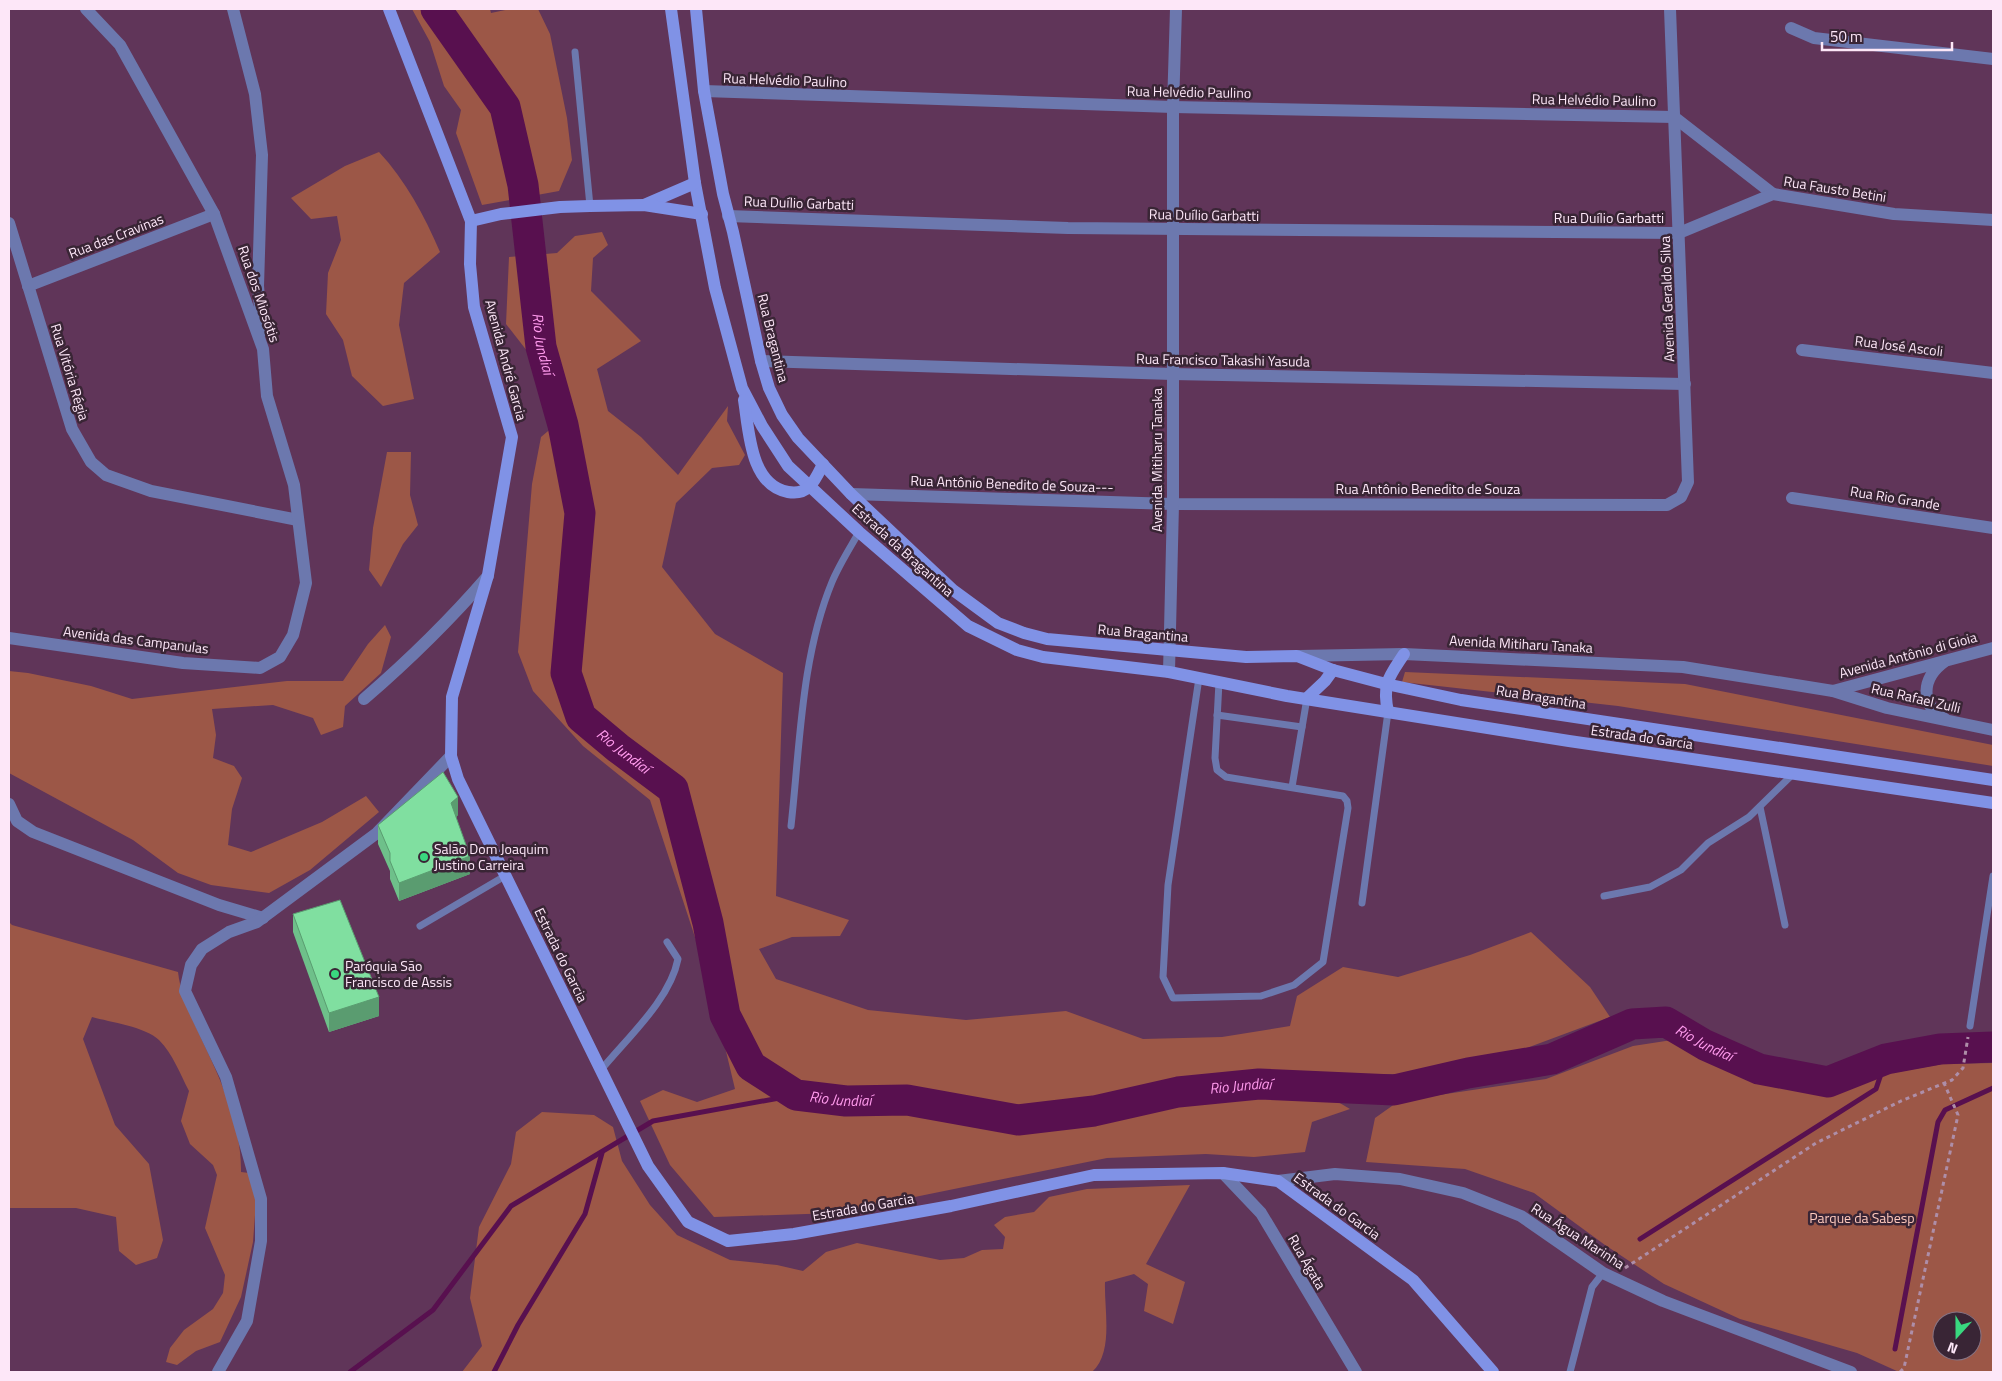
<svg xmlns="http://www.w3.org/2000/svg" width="2002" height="1381" font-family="'Titillium Web',sans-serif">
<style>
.green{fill:#9c5747;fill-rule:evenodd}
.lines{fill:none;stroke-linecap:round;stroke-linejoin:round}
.stream{stroke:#58104f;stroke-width:5}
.river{stroke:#58104f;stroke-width:31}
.path{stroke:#ae8ea8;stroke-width:3;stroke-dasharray:4 4;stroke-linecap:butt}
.lane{stroke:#6c78ae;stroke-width:7}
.street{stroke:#6c78ae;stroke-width:12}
.secondary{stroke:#8092e6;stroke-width:12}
.wall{fill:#6ec08a}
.shaded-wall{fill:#5a9c70}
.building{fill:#80dfa0;stroke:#5a9c70}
.poi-dot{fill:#39d87f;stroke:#392535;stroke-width:2}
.labels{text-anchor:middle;stroke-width:5;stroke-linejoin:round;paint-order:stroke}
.street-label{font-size:14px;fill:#fde7f8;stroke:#392535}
.poi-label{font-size:14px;fill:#fde7f8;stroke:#392535;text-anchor:start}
.park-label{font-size:14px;fill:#fec9bd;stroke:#392535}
.water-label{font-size:15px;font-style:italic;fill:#ff9aed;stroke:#392535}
</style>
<rect width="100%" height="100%" fill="#603559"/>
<g class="green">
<polygon points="412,9 490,9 491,13 510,9 538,9 550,34 567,118 572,160 559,191 482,205 456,133 461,110 444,86 430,42"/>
<path d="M379,152C406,181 424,215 440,252L404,283L399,325L414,399L383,406L352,376L343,340L326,314L328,273L341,240L337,216L311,219L291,198L345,166Z"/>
<polygon points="602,232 608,245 593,258 591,291 641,341 597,369 608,411 641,437 678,475 728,406 727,421 745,455 739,465 712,468 676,503 662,567 715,634 783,673 776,896 849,920 840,936 792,937 759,949 776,979 868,1010 966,1020 1066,1011 1143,1039 1222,1037 1290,1026 1297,996 1343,967 1398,977 1470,955 1531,932 1590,987 1610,1017 1516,1052 1403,1074 1292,1075 1350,1109 1312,1122 1305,1152 1254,1157 1206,1154 1107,1158 836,1213 714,1217 670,1165 640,1101 663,1090 697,1102 735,1089 709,980 650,800 583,746 533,691 518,652 532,484 541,437 573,410 506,324 509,257 557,253 575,236"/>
<polygon points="387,452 411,452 410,495 418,525 403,544 381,587 369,570 373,528"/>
<polygon points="385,625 391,637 381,673 345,706 343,727 321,735 313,718 273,705 212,709 216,735 213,758 234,766 242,778 232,809 228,845 251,852 322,822 366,796 379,812 310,870 269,893 211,885 178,873 133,840 9,773 9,671 28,673 91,686 132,699 287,681 343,681 368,644"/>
<polygon points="1405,672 1685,684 1993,745 1993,766 1618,706 1402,682"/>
<path d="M9,922L12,925L178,972C181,997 192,1018 202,1040C221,1080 242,1127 241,1172L249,1173L256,1202L253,1242L241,1297L220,1342L196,1351L177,1365L166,1362L170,1348L184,1330L213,1309L223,1293L225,1275L205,1228L217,1175L213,1165L190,1144L181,1121L189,1091C180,1074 173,1054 159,1040C146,1027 110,1022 92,1017L83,1039L115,1125L149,1164L163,1240L157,1258L136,1265L119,1251L116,1217L76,1208H9Z"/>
<path d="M1672,1040L1773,1087L1824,1093L1885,1074L1943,1064L1993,1063V1372H1899L1857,1353L1740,1319L1664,1284L1605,1245L1534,1193L1465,1169L1366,1162L1375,1118L1399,1101L1546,1079L1633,1046ZM1942,1321H1972V1351H1942Z"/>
<path d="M542,1112L594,1115L613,1127L622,1161L650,1205L677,1235L730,1260L777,1265L803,1271L826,1252L857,1243L940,1260L964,1258L982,1250L1003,1249L1005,1237L994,1225L1005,1217L1034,1212L1049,1197L1087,1189L1190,1185L1146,1264L1185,1282L1173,1324L1144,1311L1148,1284L1134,1274L1105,1282C1104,1310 1114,1352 1092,1372H462L482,1346L470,1298L479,1227L511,1164L516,1132Z"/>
</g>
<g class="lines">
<g class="stream">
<polyline points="1640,1239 1876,1089 1886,1059"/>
<polyline points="1895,1349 1938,1122 1945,1110 1993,1088"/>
<polyline points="350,1372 433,1310 511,1206 653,1121 796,1095"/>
<polyline points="494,1372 518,1325 585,1214 602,1153"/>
</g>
<path class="river" id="s1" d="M436,9L505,107L523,185L541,347L563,425L580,513L566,673L581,717L618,748L673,789L708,923L725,1015L751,1066L796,1095L846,1101L907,1100L1018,1120L1094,1111L1178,1092L1259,1084L1394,1090L1468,1073L1552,1059L1632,1024L1666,1022L1705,1045L1759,1069L1828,1082L1886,1059L1940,1049L1993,1047"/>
<g class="path">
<polyline points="1625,1268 1816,1143 1901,1101 1952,1080 1963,1068 1968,1037"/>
<polyline points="1900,1372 1904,1368 1958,1115 1944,1083"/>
</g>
<g class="lane">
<polyline points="575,52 590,206"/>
<polyline points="1199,678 1168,885 1163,977 1173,998 1261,996 1294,985 1323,962 1348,808 1347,801 1343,796 1226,777 1217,770 1215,758 1219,682"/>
<polyline points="1217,715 1302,727"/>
<polyline points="1292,787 1307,698"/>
<polyline points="1760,807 1785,925"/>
<path d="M791,826C800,746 801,657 832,582C839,565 850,548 859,532"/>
<polyline points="1604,896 1650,887 1681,870 1708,843 1749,817 1793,774"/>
<polyline points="1362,903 1388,712"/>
<polyline points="420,926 505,876"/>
<polyline points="1970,1026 1993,876"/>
<path d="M601,1070C627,1038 670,1000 678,959L667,942"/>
<polyline points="1570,1372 1592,1287 1603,1273"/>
</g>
<g class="street">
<polyline points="233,9 255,94 262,155 258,286 262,331"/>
<polyline points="1791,28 1814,38 1993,59"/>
<polyline points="704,91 1173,107 1674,117"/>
<polyline points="1674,117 1773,194"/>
<polyline points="728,216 1068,228 1679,233 1773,194 1894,214 1993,220"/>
<polyline points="9,223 72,429 91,462 106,475 151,491 298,520"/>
<polyline points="28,286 214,214"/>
<polyline points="1802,350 1993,373"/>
<polyline points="761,361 1172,374 1685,384"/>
<polyline points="851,494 1173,504 1667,505 1681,497 1688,482 1670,9"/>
<polyline points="1792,498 1993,528"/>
<polyline points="9,638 183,663 260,668 280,657 293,635 306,583 294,485 267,396 263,349 214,214 120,45 86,9"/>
<polyline points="1299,656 1404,654 1683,667 1833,691 1993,648"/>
<path d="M1944,662C1922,678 1919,705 1945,719"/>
<polyline points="1169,672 1173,504 1173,107 1176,9"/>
<polyline points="1833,691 1887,708 1993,730"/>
<path d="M364,699C408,661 450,620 488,576"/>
<polyline points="9,804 17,821 33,832 219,905 263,918"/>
<polyline points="1223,1173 1261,1213 1356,1372"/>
<polyline points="1278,1181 1335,1174 1400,1179 1463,1193 1521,1216 1603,1273 1663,1301 1851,1372"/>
<polyline points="218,1372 247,1321 261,1241 261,1199 226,1077 185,991 191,965 202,949 229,932 257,922 377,833 451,756"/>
</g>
<g class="secondary">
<polyline points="389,9 471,221 470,264 474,307 512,437 488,575 452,697 451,756 458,779 648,1166 688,1222 728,1241 794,1234 951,1206 1094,1175 1223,1173 1278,1181 1413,1280 1493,1372"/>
<polyline points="671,9 695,183 715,288 742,388 762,426 788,466 859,532 968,626 1017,650 1043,657 1169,672 1287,696 1569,741 1993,803"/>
<polyline points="696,9 704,91 723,194 733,232 761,361 769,388 782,415 798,438 851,494 953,590 998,623 1024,633 1047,639 1246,657 1297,656 1333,670 1386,684 1461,700 1993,780"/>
<polyline points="644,205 695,183"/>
<polyline points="471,221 501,214 560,207 590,206 644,205 702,214"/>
<path d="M744,400C749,431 750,485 788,492C809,496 815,480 823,464"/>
<polyline points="1307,698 1325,681 1333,670"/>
<path d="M1388,712C1382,683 1389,677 1404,654"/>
</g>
</g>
<g class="wall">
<polygon points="458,815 456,817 470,874 399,901 390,879 390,871 378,844 378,825"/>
<polygon points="293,914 379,1016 329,1032 293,932"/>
</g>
<g class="shaded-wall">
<polygon points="458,797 458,815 451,822 451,803"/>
<polygon points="470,856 470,874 399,901 399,883"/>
<polygon points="379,997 379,1016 329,1032 329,1013"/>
</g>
<g class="building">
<polygon points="443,772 458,797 451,803 470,856 399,883 390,861 390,853 378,825"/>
<polygon points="340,900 379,997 329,1013 293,914"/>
</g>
<g class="poi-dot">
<circle cx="424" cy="857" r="5"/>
<circle cx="335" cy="974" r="5"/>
</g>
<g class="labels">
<g class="street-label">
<text transform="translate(785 80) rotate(2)" y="5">Rua Helvédio Paulino</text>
<text transform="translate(1189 92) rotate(1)" y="5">Rua Helvédio Paulino</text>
<text transform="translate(1594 100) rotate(1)" y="5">Rua Helvédio Paulino</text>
<text transform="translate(1835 189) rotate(9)" y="5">Rua Fausto Betini</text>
<text transform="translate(799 203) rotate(2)" y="5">Rua Duílio Garbatti</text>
<text transform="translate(1204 215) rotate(1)" y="5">Rua Duílio Garbatti</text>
<text x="1609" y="223">Rua Duílio Garbatti</text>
<text transform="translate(116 236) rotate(-21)" y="5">Rua das Cravinas</text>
<text transform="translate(259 294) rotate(71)" y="5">Rua dos Miosótis</text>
<text transform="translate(1667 299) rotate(-92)" y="5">Avenida Geraldo Silva</text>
<text transform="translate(773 338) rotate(76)" y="5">Rua Bragantina</text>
<text transform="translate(1899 346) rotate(7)" y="5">Rua José Ascoli</text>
<text transform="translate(506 360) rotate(75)" y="5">Avenida André Garcia</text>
<text transform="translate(1223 360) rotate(1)" y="5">Rua Francisco Takashi Yasuda</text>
<text transform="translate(70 372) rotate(73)" y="5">Rua Vitória Régia</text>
<text transform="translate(1157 460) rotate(-90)" y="5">Avenida Mitiharu Tanaka</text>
<text transform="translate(1012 484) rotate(2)" y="5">Rua Antônio Benedito de Souza---</text>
<text x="1428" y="494">Rua Antônio Benedito de Souza</text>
<text transform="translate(1895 498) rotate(9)" y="5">Rua Rio Grande</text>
<text transform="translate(903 550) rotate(42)" y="5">Estrada da Bragantina</text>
<text transform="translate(1143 633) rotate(5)" y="5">Rua Bragantina</text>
<text transform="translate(136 640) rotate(7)" y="5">Avenida das Campanulas</text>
<text transform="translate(1521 644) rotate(3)" y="5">Avenida Mitiharu Tanaka</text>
<text transform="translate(1908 655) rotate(-15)" y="5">Avenida Antônio di Gioia</text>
<text transform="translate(1541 697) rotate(9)" y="5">Rua Bragantina</text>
<text transform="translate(1916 698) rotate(13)" y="5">Rua Rafael Zulli</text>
<text transform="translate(1642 737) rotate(8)" y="5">Estrada do Garcia</text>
<text transform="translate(561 955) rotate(64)" y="5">Estrada do Garcia</text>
<text transform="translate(1337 1206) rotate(36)" y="5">Estrada do Garcia</text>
<text transform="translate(863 1207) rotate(-10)" y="5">Estrada do Garcia</text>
<text transform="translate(1578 1236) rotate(33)" y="5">Rua Água Marinha</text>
<text transform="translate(1307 1262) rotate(60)" y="5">Rua Ágata</text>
</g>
<g class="poi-label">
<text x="434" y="854">Salão Dom Joaquim<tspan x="434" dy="16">Justino Carreira</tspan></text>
<text x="345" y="971">Paróquia São<tspan x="345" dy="16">Francisco de Assis</tspan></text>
</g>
<g class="park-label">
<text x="1862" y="1223">Parque da Sabesp</text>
</g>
<g class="water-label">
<text dy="5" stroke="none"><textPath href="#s1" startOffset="360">Rio Jundiaí</textPath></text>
<text dy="5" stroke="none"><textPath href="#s1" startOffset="795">Rio Jundiaí</textPath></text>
<text dy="5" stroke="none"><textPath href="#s1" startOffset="2130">Rio Jundiaí</textPath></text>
<text dy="5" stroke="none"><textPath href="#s1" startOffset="1650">Rio Jundiaí</textPath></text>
<text dy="5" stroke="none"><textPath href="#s1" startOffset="1245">Rio Jundiaí</textPath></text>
</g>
</g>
<rect width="2002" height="1381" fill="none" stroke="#fde7f8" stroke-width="20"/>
<g transform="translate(1957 1336) rotate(201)"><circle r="24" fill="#392535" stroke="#877383"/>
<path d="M0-4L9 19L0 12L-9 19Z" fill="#39d87f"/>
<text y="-8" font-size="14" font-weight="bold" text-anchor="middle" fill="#fde7f8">N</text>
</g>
<path d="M1822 42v8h130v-8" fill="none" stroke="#fde7f8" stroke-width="2.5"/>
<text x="1830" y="42" font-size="15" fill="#fde7f8" stroke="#392535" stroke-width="4" paint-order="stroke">50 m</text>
</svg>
